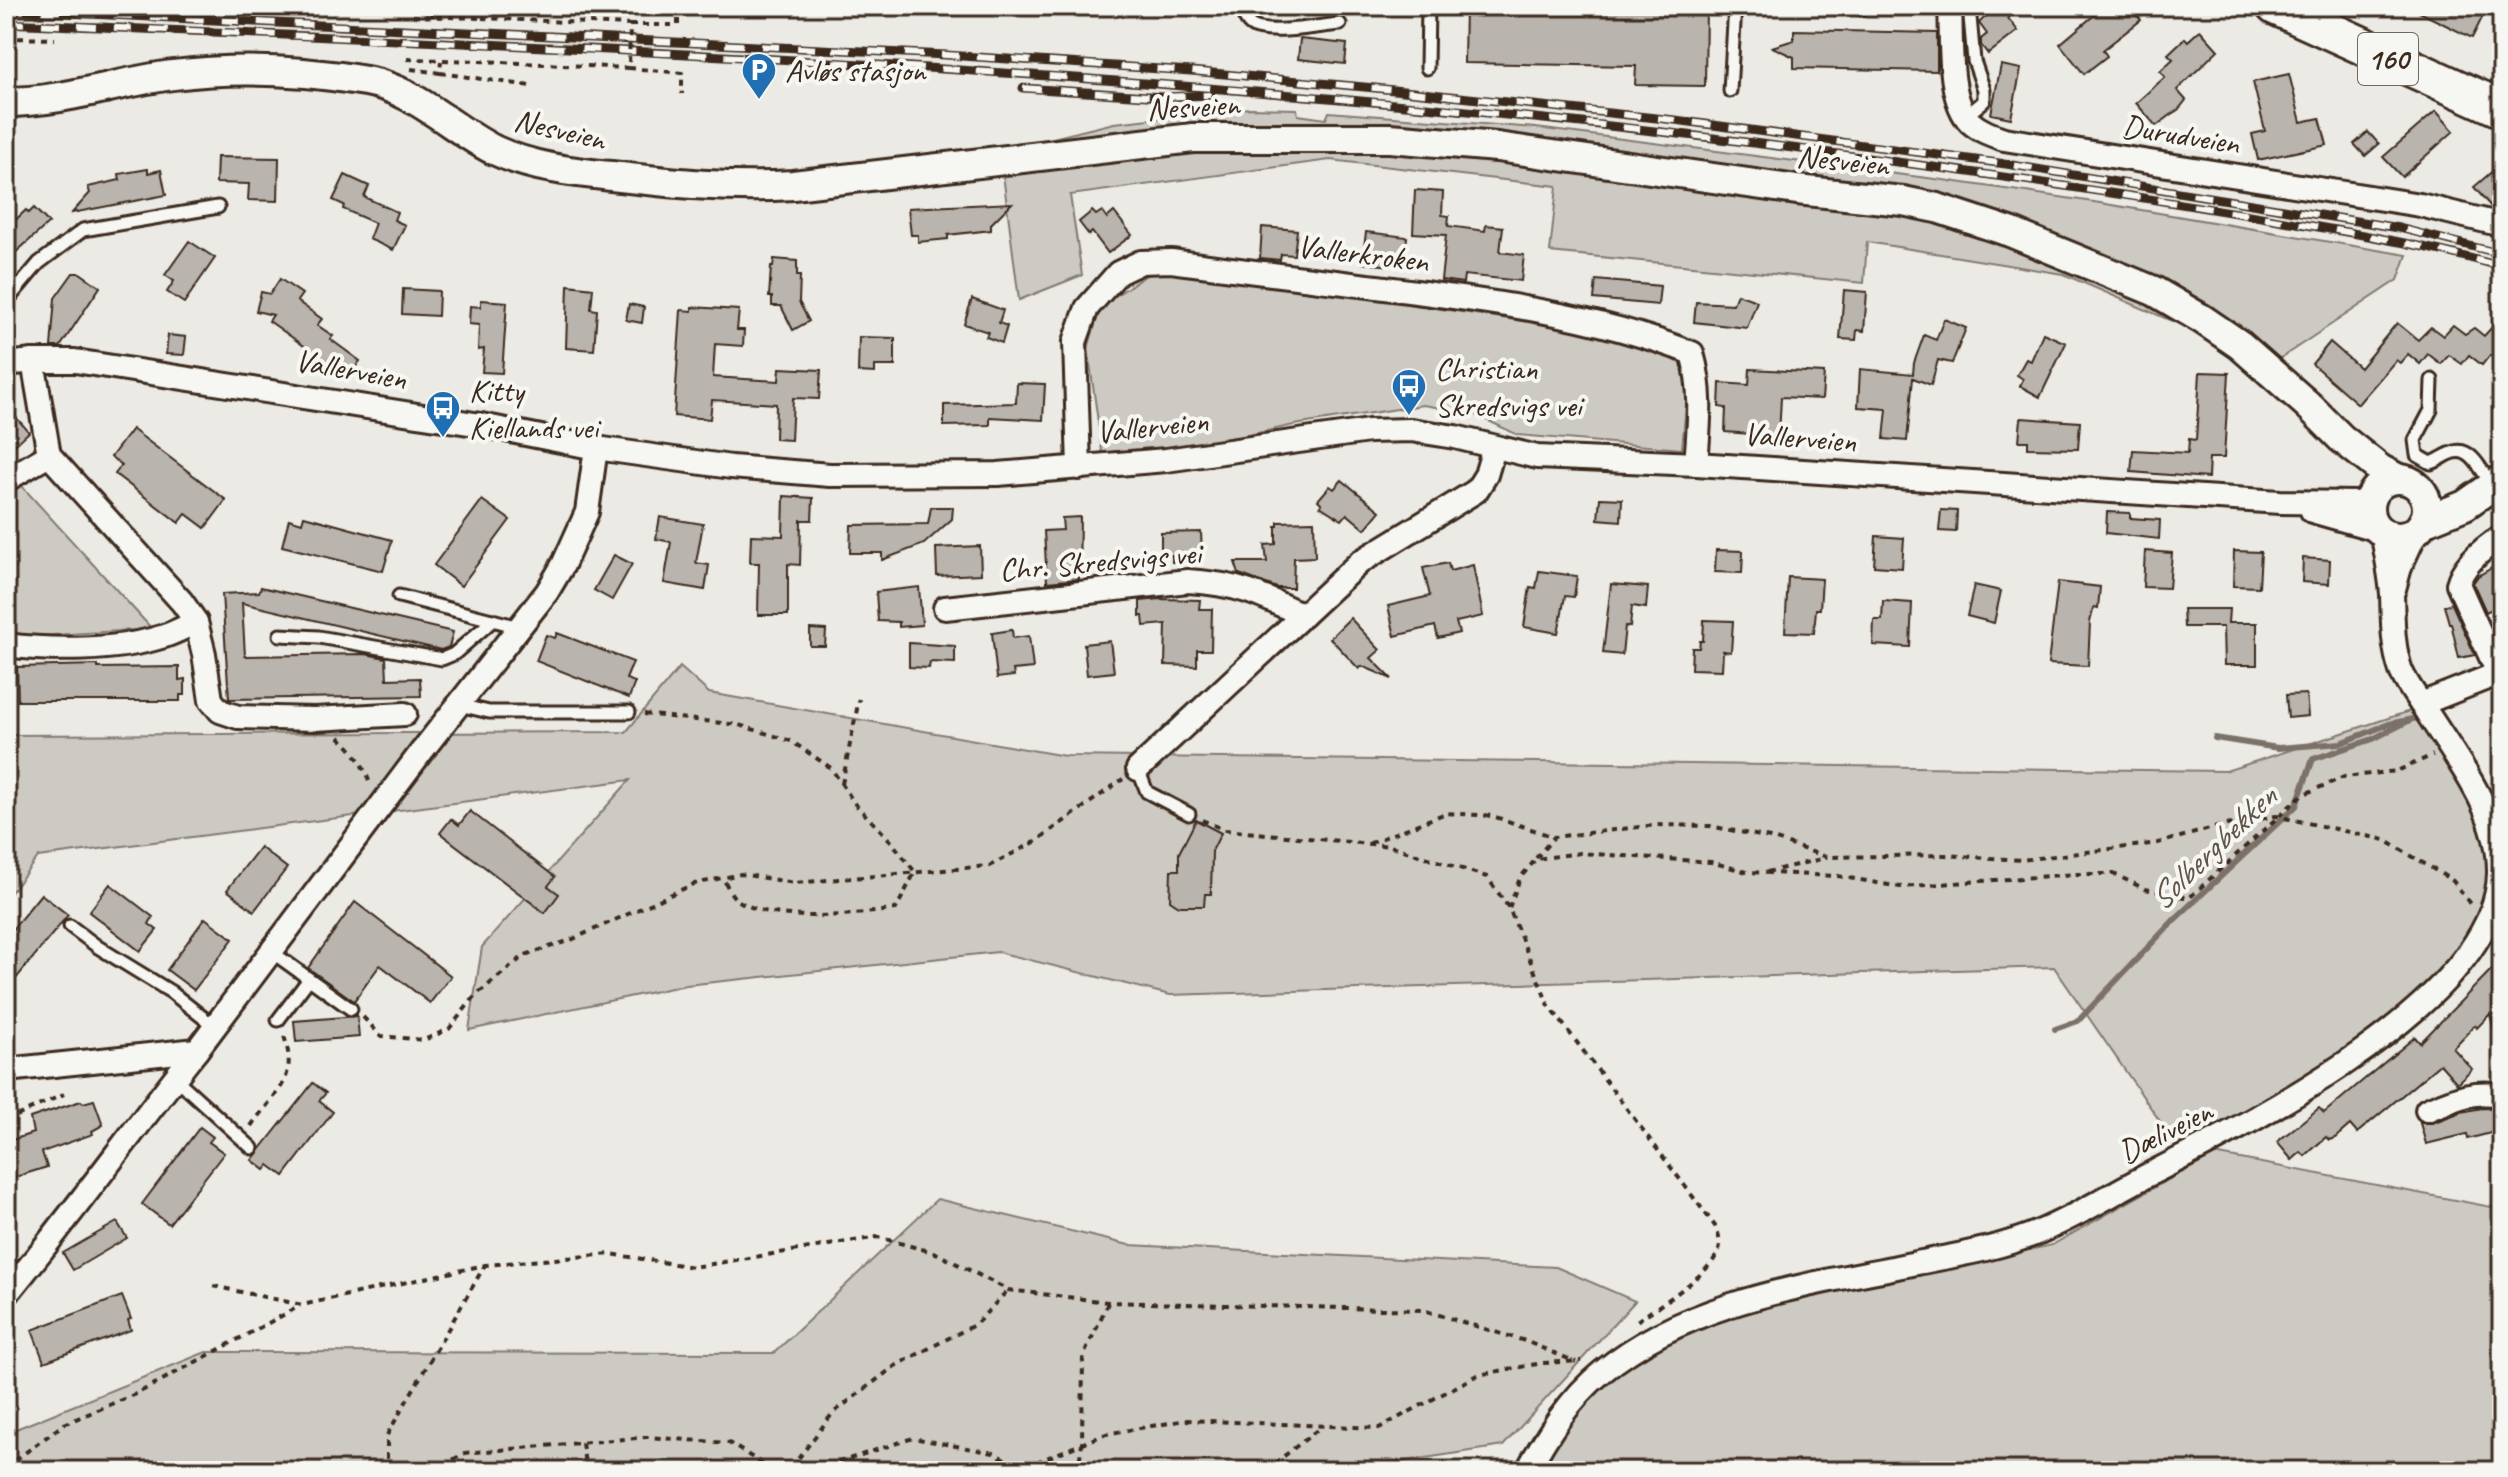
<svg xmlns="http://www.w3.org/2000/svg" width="2508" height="1477" font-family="Caveat,sans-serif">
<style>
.green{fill:#cdcac4;stroke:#847a71;stroke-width:2}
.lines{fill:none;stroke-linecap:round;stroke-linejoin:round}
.stream{stroke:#7c7167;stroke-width:6}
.building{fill:#bab4ae;stroke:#3b2a1e;stroke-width:2}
.service-casing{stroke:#3b2a1e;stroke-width:17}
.minor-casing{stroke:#3b2a1e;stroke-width:28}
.tertiary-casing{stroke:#3b2a1e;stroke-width:34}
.primary-casing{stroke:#3b2a1e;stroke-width:42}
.path{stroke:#3b2a1e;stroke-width:4;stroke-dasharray:6 6;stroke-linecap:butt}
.service{stroke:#f6f6f2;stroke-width:11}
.minor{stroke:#f6f6f2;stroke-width:22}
.tertiary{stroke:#f6f6f2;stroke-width:28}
.primary{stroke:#f6f6f2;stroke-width:36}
.rail-casing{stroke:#3b2a1e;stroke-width:9}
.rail{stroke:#f6f6f2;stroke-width:6;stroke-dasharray:18;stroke-linecap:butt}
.path-bridge{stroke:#3b2a1e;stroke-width:4;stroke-dasharray:6 6;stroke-linecap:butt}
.labels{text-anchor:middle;stroke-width:8;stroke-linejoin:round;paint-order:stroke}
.shield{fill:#f6f6f2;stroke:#73675e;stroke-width:2}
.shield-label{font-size:30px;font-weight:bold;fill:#3b2a1e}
.poi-label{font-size:32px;fill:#3b2a1e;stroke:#f6f6f2;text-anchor:start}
.street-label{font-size:32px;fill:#3b2a1e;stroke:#f6f6f2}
.water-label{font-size:34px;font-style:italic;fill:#615449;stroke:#f6f6f2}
</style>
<rect width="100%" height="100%" fill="#ebeae5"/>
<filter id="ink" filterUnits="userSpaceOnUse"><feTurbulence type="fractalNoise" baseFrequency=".0125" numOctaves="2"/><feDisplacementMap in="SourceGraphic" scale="16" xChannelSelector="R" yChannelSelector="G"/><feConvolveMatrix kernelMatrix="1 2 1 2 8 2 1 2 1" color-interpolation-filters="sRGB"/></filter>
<g filter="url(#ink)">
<g class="green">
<polygon points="1250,108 1297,109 1298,115 1326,119 1329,112 1536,128 1943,180 2094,202 2407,255 2398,280 2258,373 2223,343 2063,274 1867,242 1864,283 1550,252 1557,186 1330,160 1070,195 1082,275 1019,300 1000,151 1114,123"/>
<polygon points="1151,272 1215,275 1629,337 1681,360 1687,391 1682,449 1518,435 1472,413 1423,405 1294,425 1168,453 1103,459 1088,349 1100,306"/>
<polygon points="19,483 152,629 20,637 6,634 6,491"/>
<polygon points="680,667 709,693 1065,756 2226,771 2410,711 2483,812 2500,868 2483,927 2427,993 2326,1066 2179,1149 2054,967 1170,995 998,952 686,985 469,1030 482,947 630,780 38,857 6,899 6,735 626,732"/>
<polygon points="2214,1154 2502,1209 2502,1471 1534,1471 1607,1370 1745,1311 2052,1245"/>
<polygon points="937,1199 1129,1245 1556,1267 1635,1301 1503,1446 1341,1471 6,1471 6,1433 206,1352 774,1353"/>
</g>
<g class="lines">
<g class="stream">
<polyline points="2215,738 2278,748 2341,743 2389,724 2422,717"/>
<polyline points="2055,1029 2078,1021 2173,921 2296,806 2313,759 2373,739 2410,720"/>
</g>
</g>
<g class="building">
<polygon points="1465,6 1706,6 1705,86 1635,85 1636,66 1464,63"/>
<polygon points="1981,6 2024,6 2008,18 2018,31 1988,54 1981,45 1981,39 1987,34 1979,23 1988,14"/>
<polygon points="2105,6 2129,6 2141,20 2103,50 2107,56 2084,74 2060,44"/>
<polygon points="2407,6 2468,6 2484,14 2472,38"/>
<polygon points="1794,30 1937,33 1937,71 1794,68 1794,57 1772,47 1794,40"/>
<polygon points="2200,30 2218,50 2177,90 2186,100 2179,109 2156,126 2136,103 2165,77 2160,71 2173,59 2168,54 2185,38 2188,41"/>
<polygon points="1300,39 1347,44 1345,64 1298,59"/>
<polygon points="2001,65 2021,69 2011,118 1991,114"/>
<polygon points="2289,74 2301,122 2320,118 2327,145 2258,160 2252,134 2265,131 2253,82"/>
<polygon points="2436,111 2454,131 2402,177 2383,157"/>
<polygon points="2368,132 2379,144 2365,156 2354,144"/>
<polygon points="217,157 279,158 278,201 248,200 249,184 216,183"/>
<polygon points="2502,163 2502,199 2492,208 2474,187"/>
<polygon points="148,169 148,173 161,170 166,195 72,213 90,193 88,187 120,180 119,174"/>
<polygon points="345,175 369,186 364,197 397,212 394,220 405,225 393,250 369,239 375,223 343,209 344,205 333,200"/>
<polygon points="1415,190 1443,192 1442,215 1449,216 1448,226 1485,231 1486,225 1503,227 1500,252 1524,255 1521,281 1464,275 1463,283 1441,280 1446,235 1413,233"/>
<polygon points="1012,203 991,224 991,230 948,235 948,239 918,242 918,235 911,235 908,208"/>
<polygon points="34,208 49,223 6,261 6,229 26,210 29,213"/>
<polygon points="1092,211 1096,215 1102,211 1107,218 1114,212 1132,235 1108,253 1092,232 1089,235 1079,222"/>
<polygon points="1262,227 1297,230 1294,255 1281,254 1280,260 1260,258"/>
<polygon points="1366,232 1407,237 1403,267 1362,263"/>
<polygon points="189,241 215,258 184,303 167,292 174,281 165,275"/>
<polygon points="774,259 797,261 797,276 800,276 799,302 809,321 793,330 781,306 772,306 772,297 769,297 771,267 773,267"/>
<polygon points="73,273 80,273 100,287 60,347 51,347 55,298"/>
<polygon points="280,279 302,294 297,301 322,319 317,325 333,336 330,339 360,361 348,377 269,321 273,315 256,311 261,292 270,294"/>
<polygon points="1596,280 1660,286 1658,305 1594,299"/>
<polygon points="568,285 593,288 591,309 597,310 594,350 566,348"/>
<polygon points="403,289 439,291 438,316 402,314"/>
<polygon points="1844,290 1867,292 1864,331 1857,330 1856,340 1840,339"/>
<polygon points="1737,294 1757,301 1747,328 1694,322 1696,302 1733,304"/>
<polygon points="972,299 1003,310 999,323 1007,326 1002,343 986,337 988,332 964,324"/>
<polygon points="481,300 507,302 502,373 482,372 484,349 478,350 479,325 469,324 470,306 481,307"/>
<polygon points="629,304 644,307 642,323 626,320"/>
<polygon points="692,307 739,310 737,330 744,330 743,346 715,344 713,377 779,381 780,368 821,370 819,399 793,398 791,440 775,439 776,404 712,400 710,419 674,416 681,310 692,311"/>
<polygon points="1944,319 1966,328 1952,363 1938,360 1931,385 1913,378 1907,441 1884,439 1887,409 1858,407 1860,369 1913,374 1914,363 1924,335 1936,340"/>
<polygon points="2397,323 2418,340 2431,327 2443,336 2453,325 2465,334 2474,328 2484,336 2492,327 2502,335 2502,364 2490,355 2482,365 2469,355 2462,364 2449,355 2441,364 2428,354 2420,364 2408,354 2400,363 2396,360 2358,404 2312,364 2330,342 2360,368"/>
<polygon points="2043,333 2066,343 2040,397 2020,386 2023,379 2017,375 2026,359 2031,361"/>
<polygon points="168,335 186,337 184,355 166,354"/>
<polygon points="859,337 895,338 895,366 875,366 875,373 858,372"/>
<polygon points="1750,369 1824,373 1822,399 1781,397 1779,436 1725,432 1726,408 1719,407 1720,383 1749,385"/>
<polygon points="2200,372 2229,373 2224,458 2209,458 2208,478 2131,472 2133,450 2188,453 2189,439 2196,440"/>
<polygon points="1017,383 1045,384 1043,420 990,417 990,425 944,426 944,405 1016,403"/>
<polygon points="6,406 29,432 6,453"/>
<polygon points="2021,418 2080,422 2078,449 2028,448 2028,441 2019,441"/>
<polygon points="132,429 226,500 205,528 186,514 179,523 115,474 122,465 111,457"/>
<polygon points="1342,480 1380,511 1365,529 1347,514 1342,520 1320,506 1322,504 1318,500 1330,486 1334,489"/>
<polygon points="784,496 813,498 812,520 801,520 800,565 788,564 788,615 758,615 759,563 750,563 751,535 783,536"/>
<polygon points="1600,498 1622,499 1621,521 1598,519"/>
<polygon points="482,500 510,520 461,586 434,565"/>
<polygon points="931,507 953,507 952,519 924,544 882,560 882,553 850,553 851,525 928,524"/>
<polygon points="1941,510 1957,511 1956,532 1939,531"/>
<polygon points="2107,512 2130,513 2130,518 2160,520 2159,539 2106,533"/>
<polygon points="304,516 392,540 383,571 282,546 289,519 302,523"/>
<polygon points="660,517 703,524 696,563 709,565 705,590 664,583 671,542 656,539"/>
<polygon points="1080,517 1079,579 1047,582 1044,531 1063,530 1062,518"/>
<polygon points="1314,521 1315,557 1294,558 1293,588 1277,588 1239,574 1235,562 1267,562 1265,545 1276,544 1276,526 1278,526 1278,522"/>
<polygon points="1201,532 1202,555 1190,555 1190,562 1172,562 1172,555 1161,556 1161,533"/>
<polygon points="1876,536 1904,538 1902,568 1874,566"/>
<polygon points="980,546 981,574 937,576 936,548"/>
<polygon points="1716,550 1743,551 1742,573 1715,572"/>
<polygon points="2145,551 2172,553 2169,588 2143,587"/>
<polygon points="2234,551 2261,552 2259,587 2233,586"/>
<polygon points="614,555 632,564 612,600 594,590"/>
<polygon points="2303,558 2330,560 2329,584 2302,582"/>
<polygon points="1448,563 1450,571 1473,565 1483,616 1456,622 1459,633 1438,638 1435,626 1395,636 1388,606 1430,596 1423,568"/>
<polygon points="2495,566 2502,578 2502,604 2486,612 2473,583 2478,576"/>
<polygon points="1539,571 1577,576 1574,597 1565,596 1558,633 1524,627 1530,587 1536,588"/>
<polygon points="1788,577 1822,579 1820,609 1816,609 1814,633 1785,632"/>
<polygon points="2058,582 2100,587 2098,608 2094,607 2090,622 2088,666 2048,664"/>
<polygon points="1611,584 1648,587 1646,608 1632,606 1630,627 1625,626 1622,655 1603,653"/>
<polygon points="1974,585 2001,591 1994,623 1967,616"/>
<polygon points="261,587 453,632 449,647 441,650 242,603 245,656 365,654 386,658 387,679 420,678 421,696 229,699 222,594 259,592"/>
<polygon points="919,587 922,625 899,627 899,622 878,621 876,592"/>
<polygon points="1160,599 1200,600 1199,609 1212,609 1211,650 1197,650 1197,666 1165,665 1166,624 1144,626 1143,616 1140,616 1140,601"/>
<polygon points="1883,601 1912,603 1910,647 1873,645 1874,620 1882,620"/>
<polygon points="2452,604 2475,655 2459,658 2451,623 2449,623 2444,605"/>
<polygon points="2183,609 2229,609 2228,623 2257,623 2257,665 2224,665 2223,627 2184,627"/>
<polygon points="1350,618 1380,650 1371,658 1392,679 1362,666 1359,669 1330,638"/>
<polygon points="1704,620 1733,621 1731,652 1723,651 1722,670 1691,669 1692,648 1699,648 1700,641 1703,641"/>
<polygon points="810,629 826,630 825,646 810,646"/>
<polygon points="1012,630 1013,638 1029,636 1033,668 1013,670 1014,676 997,678 992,633"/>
<polygon points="557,633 633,662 626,679 635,682 629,698 536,661 546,635 555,638"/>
<polygon points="1110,641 1114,672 1087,675 1084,644"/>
<polygon points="909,643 955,646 955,663 930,662 929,668 909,667"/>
<polygon points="98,665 98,668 179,667 179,680 185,679 185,695 180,695 180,701 18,701 17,667"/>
<polygon points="2306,694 2308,716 2288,718 2286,695"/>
<polygon points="470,811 555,877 548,886 559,894 545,913 440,833 451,819 459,825"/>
<polygon points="1196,820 1221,833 1212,851 1211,894 1205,894 1204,906 1179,906 1170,900 1171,870 1179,870 1179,853"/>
<polygon points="260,847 287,868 254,911 227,890"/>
<polygon points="110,884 153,917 149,924 157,930 140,951 89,912"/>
<polygon points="41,894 68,915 6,991 6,937"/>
<polygon points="355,902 451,976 430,1003 380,965 354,1001 308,968"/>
<polygon points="205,918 233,939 194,990 167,970"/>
<polygon points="2493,968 2502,977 2502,1038 2496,1038 2490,1014 2477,1028 2475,1025 2453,1048 2472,1069 2457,1083 2440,1064 2357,1133 2350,1125 2335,1138 2329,1140 2326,1137 2305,1156 2301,1152 2292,1160 2277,1142 2319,1108 2324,1113 2415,1037 2420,1043"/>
<polygon points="357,1016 359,1037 296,1042 294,1021"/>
<polygon points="313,1083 326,1093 319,1101 333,1112 284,1176 269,1165 265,1170 252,1160"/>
<polygon points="94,1100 103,1125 92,1131 93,1134 42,1152 47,1167 6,1180 6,1142 33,1133 30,1118 81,1101 83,1103"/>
<polygon points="2482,1108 2502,1109 2502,1130 2468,1139 2467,1134 2426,1144 2420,1123 2432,1123 2461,1112"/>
<polygon points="200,1127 213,1137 209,1142 224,1153 169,1224 142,1204"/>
<polygon points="117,1222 127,1238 73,1270 63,1253"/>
<polygon points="122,1296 131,1319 128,1320 131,1330 44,1362 32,1330"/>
</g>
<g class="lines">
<g class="service-casing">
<g id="service">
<path d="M1239,6C1243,13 1246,24 1254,27C1273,35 1319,26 1340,24"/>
<polyline points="1861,9 1861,6"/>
<polyline points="1427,68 1428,6"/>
<polyline points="1730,91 1735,6"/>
<polyline points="1966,116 1984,101 1984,90 1974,61 1969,6"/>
<polyline points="6,302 39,263 83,230 218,207"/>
<path d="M2432,380L2431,410L2415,440L2417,455L2431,463C2439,461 2446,454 2455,452C2472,447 2483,474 2492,485"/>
<polyline points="399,596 519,627"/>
<polyline points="280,635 319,637 442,659 454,654 493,620"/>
<polyline points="459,705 489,712 629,712"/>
<polyline points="1138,769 1147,792 1189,814"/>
<polyline points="70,926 98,947 171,992 215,1027"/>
<polyline points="272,952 351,1009"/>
<polyline points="278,1020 309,979"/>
<polyline points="174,1077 252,1148"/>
</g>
</g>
<g class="minor-casing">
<g id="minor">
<path d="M1950,6C1952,38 1947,99 1970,122C1980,131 1992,135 2004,139L2420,205L2502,225"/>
<polyline points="33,361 49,455 182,602 196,622 204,654 211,700 220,711 238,717 315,719 405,714"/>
<polyline points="6,364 33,361 75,361 481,425 596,448 731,467 830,475 998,474 1166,460 1369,431 1411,430 1455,437 1537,457 1696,464 2280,502 2357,503 2370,500"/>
<path d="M1079,468L1075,342L1087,308L1118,273L1141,262L1171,261C1240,270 1308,279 1377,287C1483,300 1592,314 1692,353C1703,391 1699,425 1696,464"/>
<polyline points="6,480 49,455"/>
<polyline points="2312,511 2379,530"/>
<polyline points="2394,589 2400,567 2417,530"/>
<path d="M945,608L1188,581C1238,584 1258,594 1303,615"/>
<path d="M6,645C53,651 116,651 161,637C173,634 185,627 196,622"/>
<path d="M2498,673L2458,584C2463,564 2485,547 2502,536"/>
<polyline points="2421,704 2502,672"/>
<polyline points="1138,769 1360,562 1476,491 1486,475 1494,448"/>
<polyline points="6,1070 197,1050 422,751 547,592 563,565 587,512 596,448"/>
<path d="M2427,1110C2456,1098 2471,1090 2502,1095"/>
<path d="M6,1295C72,1215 132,1131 197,1050"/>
<path d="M1527,1471C1547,1435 1570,1398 1602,1372C1689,1300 1810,1285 1917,1263C1958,1255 2001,1248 2039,1232C2077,1216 2113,1193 2150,1174C2250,1123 2497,1000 2499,873C2500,812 2457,760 2426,711C2418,699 2407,685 2401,671C2392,645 2393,620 2392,594C2390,573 2386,552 2382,532"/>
</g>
</g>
<g class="tertiary-casing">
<g id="tertiary">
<path d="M6,102C63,102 117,82 173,75C237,67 303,70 366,81C414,89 452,129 494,150C530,167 572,172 611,176C672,183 732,189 793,185L1193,138H1390L1497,147L1797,190L1903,201L1937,208L2010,232L2154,291L2202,319L2240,345L2308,405L2341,438L2380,469L2397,478"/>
<circle cx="2398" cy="508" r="29"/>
<polyline points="2423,522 2465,505 2502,479"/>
</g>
</g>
<g class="primary-casing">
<polyline id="primary" points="2275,6 2502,109"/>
</g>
<g class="path">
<polyline points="413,16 482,18"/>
<polyline points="432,17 432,6"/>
<polyline points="630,25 678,25 678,6"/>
<polyline points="6,38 55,39"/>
<polyline points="407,59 479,61"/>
<polyline points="629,68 682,73 682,94"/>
<polyline points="411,69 440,73 441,61"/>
<polyline points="440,73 531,86"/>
<path d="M644,714L739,725L791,741L831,768L855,804L891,841L915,872L896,909C855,915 771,925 736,899C730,894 727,885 723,878"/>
<path d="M339,737C355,750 364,767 371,786"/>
<polyline points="842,784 859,699"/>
<path d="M1202,820L1225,830L1391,846L1487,877L1509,908L1548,1004L1715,1226C1717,1231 1720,1239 1720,1244C1720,1270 1654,1308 1634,1323"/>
<polyline points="1370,843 1446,813 1493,816 1554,837"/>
<polyline points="1536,858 1554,837 1656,825 1710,826 1770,838 1827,857 1945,855 2022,860 2158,843 2221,826 2276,816 2385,840 2453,881 2470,904"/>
<polyline points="1767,872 1825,858"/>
<polyline points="1509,908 1520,878 1536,859 1580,853 1711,862 1747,872 1838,876 1900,887 2076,874 2114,874 2145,889 2189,898 2302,795 2344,777 2397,771 2433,755"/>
<polyline points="363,1017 381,1036 424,1040 449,1029 476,995 525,955 571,940 694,884 741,874 794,883 989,866 1035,842 1123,779"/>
<polyline points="6,1121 64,1094"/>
<path d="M251,1126C276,1090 300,1081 283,1033"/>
<polyline points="213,1286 302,1305 485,1265 611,1254 693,1267 878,1237 936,1253 1008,1290 1108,1302 1423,1310 1525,1341 1576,1362"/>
<polyline points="582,1443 586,1471"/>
<polyline points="6,1467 64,1424 138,1393 300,1306"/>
<polyline points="791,1468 833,1413 895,1366 976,1324 1008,1290"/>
<polyline points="387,1471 387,1435 485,1265"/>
<polyline points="432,1471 465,1453 647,1437 729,1443 774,1471 827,1466 913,1438 994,1453 1026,1471"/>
<polyline points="1014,1471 1106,1434 1186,1420 1379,1428 1478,1375 1542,1363 1581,1361"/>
<polyline points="1078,1471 1082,1443 1083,1357 1108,1303"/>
<polyline points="1265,1471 1321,1427"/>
</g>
<use href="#service" class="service"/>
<use href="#minor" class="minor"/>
<use href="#tertiary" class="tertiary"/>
<use href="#primary" class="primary"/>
<g class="rail-casing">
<g id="rail">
<polyline points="6,10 946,55 1191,71 1375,88 1675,120 2006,164 2399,228 2502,254"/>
<path d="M6,23C628,50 1251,73 1868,158C2002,176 2135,196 2267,218C2346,232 2425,244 2502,267"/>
<polyline points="1023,88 1163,97 1211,95"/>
</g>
</g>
<use href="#rail" class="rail"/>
<polyline class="path-bridge" points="479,61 629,68 630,25 482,18"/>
</g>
</g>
<defs>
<g id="parking-pin" transform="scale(1.8)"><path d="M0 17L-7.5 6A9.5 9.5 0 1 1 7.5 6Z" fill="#1f6fb2" stroke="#f6f6f2"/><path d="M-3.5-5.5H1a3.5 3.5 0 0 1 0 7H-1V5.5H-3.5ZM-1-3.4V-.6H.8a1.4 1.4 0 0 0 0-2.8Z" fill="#fff"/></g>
<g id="bus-pin" transform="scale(1.8)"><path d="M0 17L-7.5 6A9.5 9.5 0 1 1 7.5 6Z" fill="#1f6fb2" stroke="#f6f6f2"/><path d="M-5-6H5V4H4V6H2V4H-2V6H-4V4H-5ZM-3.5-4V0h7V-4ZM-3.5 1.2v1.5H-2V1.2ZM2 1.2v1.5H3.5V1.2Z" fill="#fff"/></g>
</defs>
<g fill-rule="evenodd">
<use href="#parking-pin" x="759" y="70"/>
<use href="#bus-pin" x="1409" y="386"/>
<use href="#bus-pin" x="443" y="408"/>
</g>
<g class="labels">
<rect class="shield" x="2358" y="33" width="60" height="52" rx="6"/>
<g class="shield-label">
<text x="2388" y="69">160</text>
</g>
<g class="poi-label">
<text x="785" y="81">Avløs stasjon</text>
<text x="1435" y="379">Christian<tspan x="1435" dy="37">Skredsvigs vei</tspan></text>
<text x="469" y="401">Kitty<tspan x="469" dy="37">Kiellands vei</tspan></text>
</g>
<g class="street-label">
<text transform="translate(1193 106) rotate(-3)" y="11">Nesveien</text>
<text transform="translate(560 129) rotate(13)" y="11">Nesveien</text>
<text transform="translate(2181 134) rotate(9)" y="11">Durudveien</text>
<text transform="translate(1843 160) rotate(6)" y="11">Nesveien</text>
<text transform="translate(1363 253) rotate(7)" y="11">Vallerkroken</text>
<text transform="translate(351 369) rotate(10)" y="11">Vallerveien</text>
<text transform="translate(1152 426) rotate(-6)" y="11">Vallerveien</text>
<text transform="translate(1800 437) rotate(4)" y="11">Vallerveien</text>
<text transform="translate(1100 561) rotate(-5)" y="11">Chr. Skredsvigs vei</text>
<text transform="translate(2165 1131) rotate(-27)" y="11">Dæliveien</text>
</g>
<g class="water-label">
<text transform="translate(2212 847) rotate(-44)" y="12">Solbergbekken</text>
</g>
</g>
<rect width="2508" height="1477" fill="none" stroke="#f6f6f2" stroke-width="32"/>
<rect x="16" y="16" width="2476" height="1445" fill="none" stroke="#3b2a1e" stroke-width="3" filter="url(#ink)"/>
</svg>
